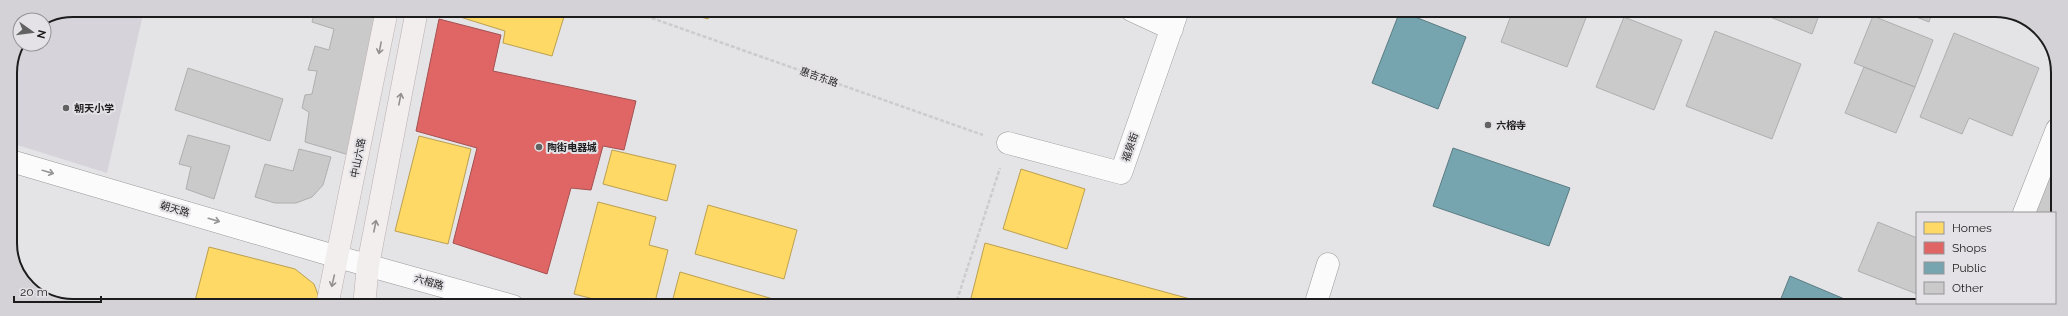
<svg xmlns="http://www.w3.org/2000/svg" width="2068" height="316" font-family="Raleway,'Noto Sans SC',sans-serif">
  <style>
    .built { fill: #d6d3da }
    .homes { fill: #ffd966; stroke: #bba050 }
    .shops { fill: #e06666; stroke: #a55050 }
    .public { fill: #76a5af; stroke: #5b7c83 }
    .building { fill: #cbcacb; stroke: #b0afaf }
    .lines { fill: none; stroke-linecap: round; stroke-linejoin: round }
    .minor-casing { stroke: #9a999b; stroke-width: 23 }
    .major-casing { stroke: #baafb0; stroke-width: 23 }
    .path { stroke: #cccccd; stroke-width: 2.5; stroke-dasharray: 4 2; stroke-linecap: butt }
    .minor { stroke: #fbfbfb; stroke-width: 22 }
    .major { stroke: #f3eeee; stroke-width: 22 }
    .oneway { stroke: #929090 }
    .oneway2 { stroke: #979797 }
    .poi-dot { fill: #626263; stroke: #e4e2e6; stroke-width: 1.5 }
    .labels { text-anchor: middle; dominant-baseline: central; stroke-width: 4; stroke-linejoin: round; paint-order: stroke }
    .street-label { font-size: 10px; fill: #1c1c1d; stroke: #e4e2e6 }
    .poi-label { font-size: 10px; font-weight: bold; fill: #1c1c1d; stroke: #e4e2e6; text-anchor: start }
    .rim { fill: none; stroke: #1c1c1d; stroke-width: 2 }
  </style>
  <rect width="100%" height="100%" fill="#e4e3e5"/>
  <path class="built" d="M73,10H144L107,173L11,143L10,73L22,44H44V22Z"/>
  <path class="homes" d="M444,10H566L552,56L503,43L505,31L444,12Z
    M675,10H711L708,19Z
    M419,136L471,149L448,244L395,231Z
    M612,150L676,165L667,201L603,184Z
    M1021,169L1085,189L1067,249L1003,229Z
    M598,202L656,217L649,245L668,250L654,306H621L574,294Z
    M708,205L797,230L784,279L695,254Z
    M985,243L1216,306H969Z
    M209,247L295,269L314,284L320,300V306H209L195,301Z
    M680,272L780,301L778,306H671Z"/>
  <path class="shops" d="M439,19L501,35L493,71L636,101L624,150L603,146L591,190L571,188L547,274L453,243L477,148L416,131Z"/>
  <path class="public" d="M1400,11L1466,37L1438,109L1372,83Z
    M1453,148L1570,188L1549,246L1433,206Z
    M1790,276L1861,306H1778Z"/>
  <path class="building" d="M315,10H382L356,157L305,142L309,112L302,108L305,95L312,94L317,71L308,70L315,46L329,50L334,29L312,22Z
    M1476,10H1489L1487,15Z
    M1513,10H1589L1567,67L1501,42Z
    M1753,10H1821L1812,34Z
    M1899,10H1933L1929,22Z
    M1873,16L1933,40L1915,87L1854,63Z
    M1624,17L1682,40L1654,110L1596,87Z
    M1715,31L1801,64L1772,139L1686,106Z
    M1954,33L2039,68L2012,136L1969,118L1962,134L1920,117Z
    M1864,67L1915,87L1896,133L1845,113Z
    M188,68L283,99L270,141L175,110Z
    M188,135L230,146L214,199L186,189L191,167L179,164Z
    M299,149L331,157L323,185L312,197L296,203H275L255,197L265,164L293,171Z
    M2057,152V251L2055,255V213H2033Z
    M1878,222L1917,238V294L1858,271Z"/>
  <g class="lines">
    <defs>
      <path id="minor" d="M1131,10L1172,29
        M1008,143L1121,173L1178,10
        M11,161L338,257L513,306
        M2024,213L2057,129
        M1315,306L1328,264
        M1988,306L1989,303"/>
      <path id="major" d="M327,306L387,10
        M364,306L368,265L417,10"/>
    </defs>
    <use href="#minor" class="minor-casing"/>
    <use href="#major" class="major-casing"/>
    <path class="path" d="M629,10L983,135
      M955,306L1000,168"/>
    <use href="#minor" class="minor"/>
    <use href="#major" class="major"/>
  </g>
  <defs><path id="oneway-shaft" d="M-6 0H5M1.5-3L5.5 0L1.5 3" fill="none" stroke-width="1.6" stroke-linecap="round" stroke-linejoin="round"/></defs>
  <g class="oneway">
    <use href="#oneway-shaft" transform="translate(380 48) rotate(101)"/>
    <use href="#oneway-shaft" transform="translate(400 99) rotate(-79)"/>
    <use href="#oneway-shaft" transform="translate(375 226) rotate(-79)"/>
    <use href="#oneway-shaft" transform="translate(333 281) rotate(103)"/>
  </g>
  <g class="oneway2">
    <use href="#oneway-shaft" transform="translate(48 172) rotate(16)"/>
    <use href="#oneway-shaft" transform="translate(214 220) rotate(16)"/>
  </g>
  <g class="poi-dot">
    <circle cx="66" cy="108" r="4"/>
    <circle cx="1488" cy="125" r="4"/>
    <circle cx="539" cy="147" r="4"/>
  </g>
  <g class="labels">
    <g class="street-label">
      <text transform="translate(819 77) rotate(19)">惠吉东路</text>
      <text transform="translate(1130 147) rotate(-71)">福泉街</text>
      <text transform="translate(358 158) rotate(-79)">中山六路</text>
      <text transform="translate(175 209) rotate(16)">朝天路</text>
      <text transform="translate(429 282) rotate(16)">六榕路</text>
    </g>
    <g class="poi-label">
      <text x="74" y="108">朝天小学</text>
      <text x="1496" y="125">六榕寺</text>
      <text x="547" y="147">陶街电器城</text>
    </g>
  </g>
  <path d="M0 0H2068V316H0ZM73 17H1995A56 56 0 0 1 2051 73V243A56 56 0 0 1 1995 299H73A56 56 0 0 1 17 243V73A56 56 0 0 1 73 17Z" fill="#d4d2d6" fill-rule="evenodd"/>
  <path class="rim" d="M73 17H1995A56 56 0 0 1 2051 73V243A56 56 0 0 1 1995 299H73A56 56 0 0 1 17 243V73A56 56 0 0 1 73 17Z"/>
  <rect x="1916" y="212" width="140" height="92" fill="#e4e2e6" stroke="#949396"/>
  <rect x="1924" y="222" width="20" height="12" fill="#ffd966" stroke="#949396"/>
  <text x="1952" y="232" font-size="12" fill="#1c1c1d">Homes</text>
  <rect x="1924" y="242" width="20" height="12" fill="#e06666" stroke="#949396"/>
  <text x="1952" y="252" font-size="12" fill="#1c1c1d">Shops</text>
  <rect x="1924" y="262" width="20" height="12" fill="#76a5af" stroke="#949396"/>
  <text x="1952" y="272" font-size="12" fill="#1c1c1d">Public</text>
  <rect x="1924" y="282" width="20" height="12" fill="#cbcacb" stroke="#949396"/>
  <text x="1952" y="292" font-size="12" fill="#1c1c1d">Other</text>
  <g transform="translate(32 32) rotate(104)"><circle r="19" fill="#e4e2e6" stroke="#949396"/>
  <path d="M0-3L7 15L0 10L-7 15Z" fill="#626263"/>
  <text y="-6" font-size="11" font-weight="bold" text-anchor="middle" fill="#1c1c1d">N</text>
  </g>
  <path d="M14 296v6h87v-6" fill="none" stroke="#1c1c1d" stroke-width="2"/>
  <text x="20" y="296" font-size="12" fill="#1c1c1d" stroke="#e4e2e6" stroke-width="3" paint-order="stroke">20 m</text>
</svg>
